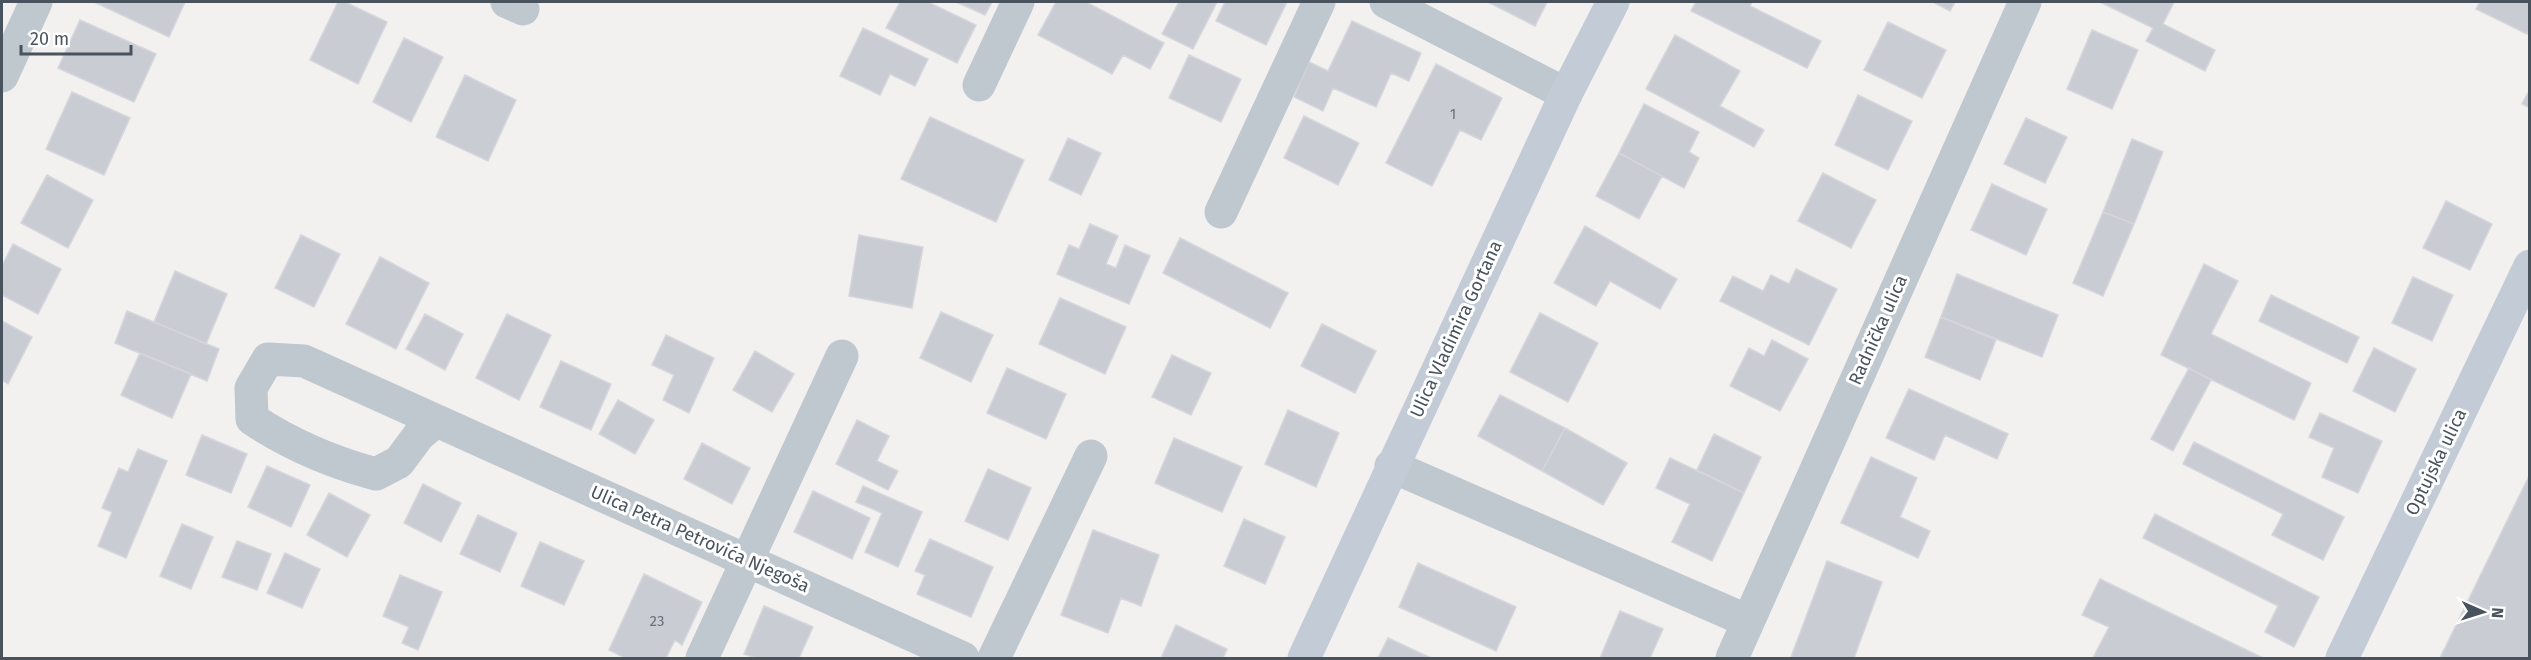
<svg xmlns="http://www.w3.org/2000/svg" width="2531" height="660" font-family="'Fira Sans',sans-serif">
  <style>
    .building { fill: #caccd3; stroke: #d5d6dc; stroke-width: 1.5 }
    .lines { fill: none; stroke-linecap: round; stroke-linejoin: round }
    .street { stroke: #bfc7cf; stroke-width: 33 }
    .secondary { stroke: #c2cbd6; stroke-width: 33 }
    .labels { text-anchor: middle; dominant-baseline: central; stroke-width: 6; stroke-linejoin: round; paint-order: stroke }
    .number-label { font-size: 15px; fill: #69717a }
    .street-label { font-size: 18px; fill: #49535d; stroke: #fff }
  </style>
  <rect width="100%" height="100%" fill="#f3f0f0"/>
  <path class="building" d="M94,2H185L169,37Z
    M338,2H345L387,22L358,84L310,60Z
    M900,2H928L976,25L957,63L886,28Z
    M956,2H992L985,15Z
    M1056,2H1086L1164,43L1150,69L1123,55L1112,74L1038,35Z
    M1179,2H1217L1193,49L1162,34Z
    M1225,2H1287L1266,45L1216,21Z
    M1488,2H1547L1535,26Z
    M1696,2H1752L1750,6L1821,41L1807,68L1691,11Z
    M1933,2H1955L1950,11Z
    M2100,2H2174L2163,24L2215,50L2205,71L2146,41L2153,28Z
    M2480,2H2530V30L2527,34L2476,9Z
    M80,20L156,54L134,102L58,68Z
    M1352,21L1421,53L1409,81L1391,73L1376,107L1333,88L1323,111L1294,97L1309,62L1328,71Z
    M1888,22L1946,50L1922,98L1864,70Z
    M863,28L928,59L915,86L890,74L880,95L840,76Z
    M2092,30L2138,50L2112,109L2067,89Z
    M1675,35L1740,71L1720,106L1764,130L1754,147L1646,89Z
    M404,38L443,57L411,122L373,102Z
    M1189,55L1241,79L1221,122L1169,98Z
    M1436,64L1502,98L1481,140L1460,130L1432,186L1386,163Z
    M465,75L516,100L488,161L436,137Z
    M2530,89V108L2522,104Z
    M72,92L130,118L104,175L46,149Z
    M1858,95L1912,121L1888,170L1835,145Z
    M1644,104L1699,132L1689,152L1699,158L1684,188L1619,153Z
    M1304,116L1359,143L1338,185L1284,158Z
    M930,117L1024,160L996,222L901,179Z
    M2026,118L2067,137L2045,183L2004,164Z
    M1068,138L1101,153L1081,195L1049,180Z
    M2132,139L2163,152L2134,224L2103,212Z
    M1619,153L1662,176L1639,219L1596,196Z
    M1823,173L1876,200L1851,248L1798,221Z
    M47,175L93,200L68,248L21,223Z
    M1992,184L2047,209L2026,255L1971,230Z
    M2446,201L2492,224L2470,270L2423,248Z
    M2103,212L2134,224L2103,296L2073,283Z
    M1090,224L1118,236L1106,264L1116,268L1125,245L1150,256L1129,304L1057,274L1069,245L1079,249Z
    M1585,226L1677,279L1660,309L1610,281L1596,306L1554,283Z
    M301,235L340,254L314,307L275,288Z
    M859,235L923,247L912,308L849,296Z
    M1180,238L1288,293L1270,328L1163,273Z
    M13,244L61,269L38,314L2,295V266Z
    M380,257L429,283L396,349L346,324Z
    M2204,264L2238,281L2211,334L2311,383L2294,420L2161,355Z
    M1796,269L1837,289L1809,345L1720,301L1733,276L1763,291L1771,275L1789,284Z
    M175,271L227,294L206,344L154,322Z
    M1957,274L2058,315L2042,357L1941,317Z
    M2413,277L2453,295L2432,341L2392,323Z
    M2271,295L2359,337L2347,363L2259,321Z
    M1060,298L1126,327L1105,374L1039,344Z
    M127,311L219,349L207,381L115,343Z
    M941,312L993,335L971,382L920,358Z
    M1540,313L1598,343L1568,402L1510,372Z
    M425,314L463,334L445,370L406,349Z
    M507,314L551,335L519,400L476,378Z
    M1941,317L1996,340L1980,380L1925,357Z
    M2,321L32,337L8,384L2,380Z
    M1322,324L1376,351L1355,393L1301,366Z
    M666,335L714,358L689,413L663,400L674,375L652,365Z
    M1772,340L1808,359L1780,411L1730,386L1749,348L1764,356Z
    M2374,348L2416,369L2395,412L2353,391Z
    M755,351L794,374L772,412L733,390Z
    M140,353L191,374L172,418L121,395Z
    M1172,355L1211,373L1191,415L1152,397Z
    M561,361L611,384L591,430L540,407Z
    M1007,368L1066,394L1046,439L987,413Z
    M2189,368L2211,380L2173,451L2151,439Z
    M1909,389L2008,434L1997,459L1945,435L1934,460L1886,438Z
    M1500,395L1565,428L1542,471L1478,436Z
    M618,400L654,420L635,454L599,434Z
    M1288,410L1339,433L1316,487L1265,464Z
    M2320,413L2382,441L2358,493L2322,477L2334,448L2309,437Z
    M857,420L889,436L877,461L898,471L888,490L836,464Z
    M1565,428L1627,463L1603,505L1542,471Z
    M1714,434L1761,457L1744,493L1697,470Z
    M202,435L247,454L231,493L186,475Z
    M1174,438L1242,467L1222,512L1155,483Z
    M2194,442L2344,517L2323,560L2272,535L2283,514L2183,464Z
    M702,443L750,468L732,504L684,479Z
    M138,449L167,461L126,558L98,546L112,512L102,508L119,468L128,472Z
    M1871,457L1917,478L1900,517L1930,531L1918,558L1841,523Z
    M1670,458L1744,493L1712,561L1672,542L1690,504L1656,488Z
    M267,466L310,485L291,527L248,507Z
    M988,469L1031,488L1008,540L965,521Z
    M2530,474V658H2440Z
    M423,484L461,503L441,542L404,523Z
    M863,486L922,512L898,567L865,552L882,513L856,502Z
    M813,491L870,518L852,559L794,532Z
    M329,493L370,515L347,557L307,535Z
    M2155,514L2319,597L2294,647L2265,632L2278,606L2143,538Z
    M478,515L517,533L500,572L460,554Z
    M1244,519L1285,537L1265,584L1224,566Z
    M182,524L213,537L191,589L160,576Z
    M1093,530L1159,555L1141,606L1121,598L1108,633L1061,615Z
    M930,539L993,567L971,617L917,594L925,575L915,571Z
    M237,541L271,554L257,590L222,577Z
    M540,542L584,561L564,605L521,586Z
    M285,553L320,569L302,608L267,593Z
    M1827,561L1882,582L1854,658H1795L1791,657Z
    M1418,563L1516,607L1496,651L1399,607Z
    M644,574L702,602L682,645L675,640L666,658H625L609,650Z
    M400,575L442,592L418,650L402,643L409,627L383,616Z
    M2100,579L2263,658H2093L2109,627L2082,615Z
    M764,606L813,627L799,658H755L744,654Z
    M1620,611L1663,629L1650,658H1600Z
    M1176,625L1227,649L1223,658H1161Z
    M1388,638L1431,658H1378Z"/>
  <g class="lines">
    <path class="street" d="M507,2L523,9
      M1386,2L1566,94
      M2,76L36,2
      M979,85L1018,2
      M1221,212L1319,2
      M436,421L419,435L399,462L376,474C331,462 291,445 252,419L251,388L268,359L304,361L963,658
      M1391,466L1748,621
      M702,658L842,356
      M994,658L1091,456
      M1732,658L2025,2"/>
    <path class="secondary" d="M1304,658L1566,94L1613,2
      M2342,658L2530,266"/>
  </g>
  <g class="labels">
    <g class="number-label">
      <text x="1453" y="114">1</text>
      <text x="657" y="621">23</text>
    </g>
    <g class="street-label">
      <text transform="translate(1456 329) rotate(-65)">Ulica Vladimira Gortana</text>
      <text transform="translate(1878 330) rotate(-66)">Radnička ulica</text>
      <text transform="translate(2436 462) rotate(-64)">Optujska ulica</text>
      <text transform="translate(700 539) rotate(24)">Ulica Petra Petrovića Njegoša</text>
    </g>
  </g>
  <rect width="2531" height="660" fill="none" stroke="#49535d" stroke-width="6"/>
  <g transform="translate(2483 612) rotate(93)" stroke="#ffffff" stroke-width="4.5" paint-order="stroke">
  <path d="M0-4.5L10 22L0 15L-10 22Z" fill="#49535d"/>
  <text y="-9" font-size="16" font-weight="bold" text-anchor="middle" fill="#49535d">N</text>
  </g>
  <path d="M21 45v9h110v-9" fill="none" stroke="#49535d" stroke-width="3"/>
  <text x="30" y="45" font-size="18" fill="#49535d" stroke="#ffffff" stroke-width="4.5" paint-order="stroke">20 m</text>
</svg>
